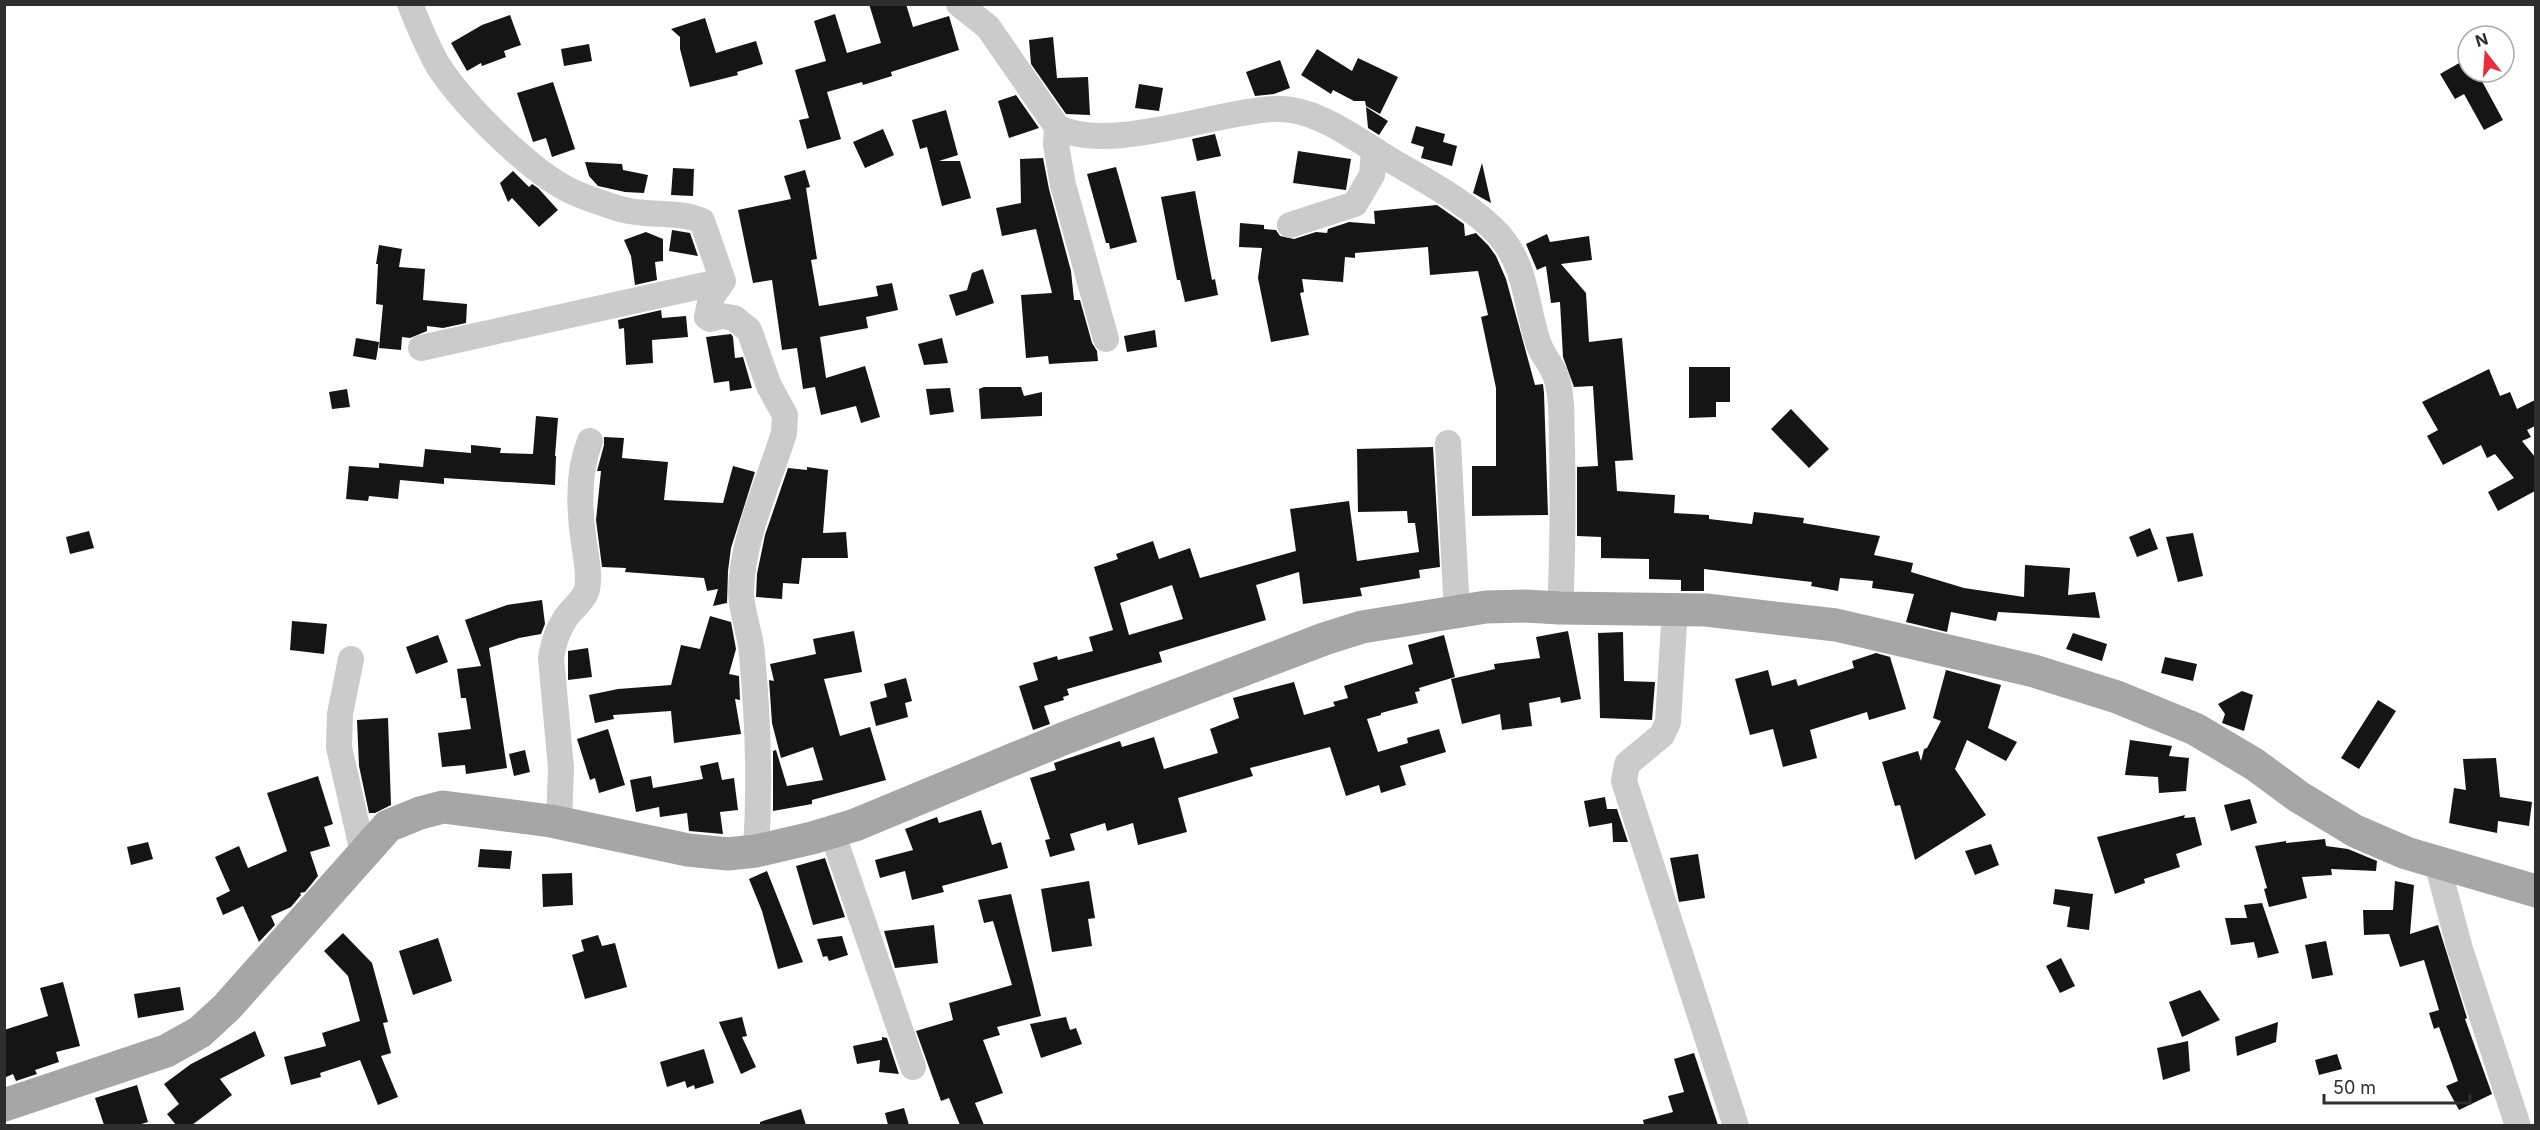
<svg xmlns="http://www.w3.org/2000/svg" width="2540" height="1130" font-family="Inter,sans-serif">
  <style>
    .building { fill: #151515; fill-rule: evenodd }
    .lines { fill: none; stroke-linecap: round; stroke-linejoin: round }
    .minor { stroke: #cbcbcb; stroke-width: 26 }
    .major { stroke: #a6a6a6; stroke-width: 33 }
  </style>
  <rect width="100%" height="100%" fill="#fff"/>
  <path class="building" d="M869,4H906L913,27L949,16L959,50L891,72L892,76L863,85L862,82L827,92L841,139L807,149L799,120L809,118L795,70L826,61L814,21L835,14L847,53L881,43Z
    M510,15L521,45L504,51L506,57L482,66L481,63L467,71L451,43L482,25Z
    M705,18L716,53L756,41L763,64L737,72L738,75L690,87L680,49V37L671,29Z
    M1053,37L1057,78L1088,77L1090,115L1066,114L1031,64L1029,40Z
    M589,44L592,61L564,66L561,49Z
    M1317,49L1352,71L1358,58L1398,77L1380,114L1366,106L1365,101H1354L1333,90L1331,94L1301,75Z
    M2468,58V72H2477L2503,120L2484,130L2464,94L2455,99L2440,74Z
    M1280,60L1290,88L1274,94L1255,96L1246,72Z
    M553,82L575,149L552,157L546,138L533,142L517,93Z
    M1139,84L1163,88L1159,111L1135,108Z
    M1016,95L1039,128L1009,138L998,101Z
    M1366,107L1388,121L1379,135L1368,128Z
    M946,110L958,155L939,161H960L971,198L942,206L927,147L920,149L912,120Z
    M1416,126L1445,134L1443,142L1457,146L1452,166L1421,158L1424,147L1411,143Z
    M883,129L894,155L865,168L853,142Z
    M1215,134L1221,156L1197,161L1192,139Z
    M1298,151L1351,159L1346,190L1293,183Z
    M1043,158L1049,189L1071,271L1074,300H1080L1092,343L1097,351L1098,361L1049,364L1048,356L1026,358L1021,295L1052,293L1036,229L1002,236L996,208L1021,203L1020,159Z
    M585,162L622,164L623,170L648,175L644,193L625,192L598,186L589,176Z
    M1482,163L1491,203L1473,193Z
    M1116,167L1137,242L1110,249L1109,243H1106L1087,174Z
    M673,168L694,169L693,196L671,195Z
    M805,170L810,187L806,188L817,259L811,260L819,306L878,296L876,286L892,283L898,310L866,317L868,328L820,337L826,378L865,366L880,417L861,423L856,406L821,415L815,387L803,389L797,348L782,350L772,280L753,283L738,210L791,199L784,176Z
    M513,171L529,187L532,184L538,188L558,210L539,227L512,198L508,202L500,183Z
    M1195,191L1212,280L1215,279L1218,295L1185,302L1180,280H1177L1161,197Z
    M1437,205L1464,224L1465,236L1476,233L1488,245L1496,256L1506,279L1535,385L1543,384L1544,393L1548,515L1472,516V466H1496V388L1481,317L1488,315L1478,271L1430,275L1428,247L1355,253V258L1345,257L1343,282L1302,279L1304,292L1300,293L1309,335L1271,342L1258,278L1262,248L1239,247L1240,223L1264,225V229L1276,230L1280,236L1294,239L1316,232L1327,233L1328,229L1349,222L1375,224L1374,211Z
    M672,230L690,233L698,256L669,251Z
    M646,232L663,239V261L655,262L657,280L635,285L631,256L624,240Z
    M1547,234L1550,242L1589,236L1592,260L1561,264L1586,293L1589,342L1622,338L1633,460L1615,461L1617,491L1675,495L1674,513L1709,515V519L1752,524L1754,512L1804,518L1803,523L1880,536L1874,555L1913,563L1911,572L1964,588L2024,597L2025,565L2070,568L2068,595L2095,592L2100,618L1998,612L1996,621L1951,612L1947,632L1906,622L1914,594L1872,588L1873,581L1840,578L1838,591L1811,586L1812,582L1704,569V591H1681V580L1649,579V559L1601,558V537L1577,536V467L1598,466L1593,386L1574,387L1563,357L1560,302L1551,303L1546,266L1537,270L1526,244Z
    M379,245L402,249L399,267L425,269L423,300L467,304L466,323L443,328L427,326V331L410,338L402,337L401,350L379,348L383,305L376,304L378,264H376Z
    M983,269L994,303L956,316L949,295L967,290L972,273Z
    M661,310L662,318L686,316L688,337L652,340L653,363L626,365L624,328L619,329L618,320Z
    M1155,330L1157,347L1127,352L1124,336Z
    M731,334L733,337L735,358L743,357L752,388L730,391L729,381L714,383L706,337Z
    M356,338L379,342L376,360L353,356Z
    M942,338L948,363L924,365L918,344Z
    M1689,367H1730V402H1716V417L1689,418Z
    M2489,369L2500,396L2510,392L2517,409L2535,400V426L2527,430L2531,437L2522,441L2535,457V491L2498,511L2488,492L2514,478L2495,454L2487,458L2481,445L2443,465L2427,436L2438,430L2422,402Z
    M984,387H1021L1024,396L1042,392V416L981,419L979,389Z
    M950,388L954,412L930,415L926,389Z
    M347,389L350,407L332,409L329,392Z
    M1791,409L1829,449L1809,468L1771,429Z
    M536,416L558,418L555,456H556L555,485L444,478V484L400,480L398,499L369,496L368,501L346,499L349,466L379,468V463L423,467L425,449L471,453V445L501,448L500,453L533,454Z
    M604,437L624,438L622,458L668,462L664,500L723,503L733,466L755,472L731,548L728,571L727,603L713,606L718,589L707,591L704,578L625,572L626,568L602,567L596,520L601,471H597L604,445Z
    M1433,447L1440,567L1419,570L1420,578L1360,588L1362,596L1303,604L1299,572L1256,585L1266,620L1159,652L1162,662L1067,689L1069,695L1063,697L1064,700L1044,706L1050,724L1033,730L1019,686L1038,680L1033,663L1057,656L1058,660L1093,651L1089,637L1113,630L1094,567L1118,559L1116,554L1153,541L1159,559L1190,548L1200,578L1296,551L1290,509L1349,501L1357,561L1419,552L1415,523H1408L1407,511L1358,512L1357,449ZM1172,585L1183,619L1129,635L1120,603Z
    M807,467L828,470L823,533L846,532L848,558H802L799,584L783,583L782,599L756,597L757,574L765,535L788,468L807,470Z
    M2150,528L2158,549L2137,557L2129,537Z
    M89,531L94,548L70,554L66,537Z
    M2193,533L2203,576L2178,582L2166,537Z
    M542,600L545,624L541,634L519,638L489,648L507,768L466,774L465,765L442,767L438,733L471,729L466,698H461L457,669L481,666L465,620L507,605Z
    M710,616L731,622L736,649L729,674L739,676L740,700L735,699L741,734L674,743L671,711L613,715L614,719L595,723L589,695L618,689L671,685L681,645L700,649Z
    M292,621L327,624L324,654L290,650Z
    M854,631L862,672L824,679L840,736L870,727L886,780L812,800V804L773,811V751L776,750L787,786L823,780L813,747L781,758L772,723L769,680L774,681L770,664L816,654L813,639Z
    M1568,631L1581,699L1561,703L1560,697L1529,703L1532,726L1502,730L1500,714L1462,724L1451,679L1495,669L1494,664L1540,658L1536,637Z
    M1623,632L1624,681L1655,682L1652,720L1600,718L1598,633Z
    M2073,633L2107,644L2102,661L2066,649Z
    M438,635L448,662L416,674L406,647Z
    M1444,635L1455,677L1419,688L1420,691L1415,692L1418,703L1381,713V715L1367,719L1378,752L1408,743L1407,738L1439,729L1446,752L1400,766L1406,785L1381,793L1379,785L1346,796L1330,747L1250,768L1253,776L1178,798L1187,832L1138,845L1133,823L1107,831L1105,823L1070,834L1075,850L1050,857L1045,840L1050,839L1030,778L1056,770L1054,763L1120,741L1122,747L1154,737L1164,769L1218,753L1210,729L1239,718L1233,698L1294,682L1304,715L1335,706L1333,702L1348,698L1344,686L1413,664L1408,645Z
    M588,648L592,677L568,680V651Z
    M1876,653L1890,657L1906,709L1869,720L1867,712L1810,730L1817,758L1783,767L1773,729L1750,735L1735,679L1768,670L1772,686L1796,679L1798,686L1854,668L1852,661Z
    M2165,657L2197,664L2193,681L2161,673Z
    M1946,670L2001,685L1988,728L2017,742L2006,761L1967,740L1955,769L1986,815L1915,860L1900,805L1895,806L1882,762L1918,751L1921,761L1924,749L1927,748L1941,721L1933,718Z
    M906,678L912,701L905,703L908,717L876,726L870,702L887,697L884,684Z
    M2242,691L2253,695L2244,731L2222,723L2225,714L2218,704Z
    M2378,700L2396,711L2359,769L2341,758Z
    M388,718L391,805L375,813H369L359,766L357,720Z
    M608,729L625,785L599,793L595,778L590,780L577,739Z
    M2130,740L2172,746L2169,756L2189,758L2186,791L2159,793L2158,777L2125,775Z
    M525,750L530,772L514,776L509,754Z
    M2496,758L2500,797L2532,802L2529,826L2498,821L2497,833L2449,823L2454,788L2466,790L2463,759Z
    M718,762L722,780L734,778L738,810L720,812L723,834L689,831L687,813L660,817L659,807L636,812L630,780L651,776L653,788L703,779L700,766Z
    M318,776L333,824L324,827L330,846L310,852L318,876L305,892L300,893L301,895L291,907L271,916L275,925L259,942L243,906L223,915L216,898L230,891L215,857L239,846L248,868L287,851L267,793Z
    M1605,797L1607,809H1617L1628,842H1613L1612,823L1589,827L1584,801Z
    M2250,799L2257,823L2231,831L2224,805Z
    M981,810L992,845L1001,842L1008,868L942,886L944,892L912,900L905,871L880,878L875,860L913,850L905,829L937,817L939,823Z
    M2185,815L2184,818L2195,817L2202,845L2176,854L2180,867L2144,879L2145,883L2115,894L2097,837Z
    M2325,839L2326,846L2348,849L2377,861L2376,871L2331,869L2332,875L2302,877L2307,898L2269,907L2264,889L2267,888L2255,846L2286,841V843Z
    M148,842L153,859L131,865L127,847Z
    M1991,844L1999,865L1975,875L1965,851Z
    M480,849L512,851L510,869L478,867Z
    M1698,854L1705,898L1679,902L1670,858Z
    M825,858L845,917L813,925L796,866Z
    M767,871L803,962L778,969L762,911L749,879Z
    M572,873L573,905L543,907L542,874Z
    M1089,881L1095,918L1088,919L1092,946L1052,952L1041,889Z
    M2395,881L2414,885L2410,934L2438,925L2467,1018L2465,1019L2492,1094L2459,1110L2446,1086L2458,1081L2439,1027L2434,1029L2429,1013L2439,1010L2424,960L2400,967L2389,934L2364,935L2363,910H2393Z
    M2055,889L2093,894L2089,930L2067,927L2070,907L2053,904Z
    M1011,894L1041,1016L997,1027L1000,1035L983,1040L1003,1093L975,1103L984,1125H960L949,1098L941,1101L916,1031L953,1020L949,1003L1012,985L993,921L984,923L978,900Z
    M2262,903L2279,953L2258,958L2254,942L2231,945L2225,918H2247L2244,905Z
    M934,925L938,963L895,968L884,931Z
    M343,933L372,963L388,1022L383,1023L391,1053L381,1056L398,1097L378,1105L360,1060L320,1073L321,1077L291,1085L284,1057L326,1046L322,1033L360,1021L348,976L324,951Z
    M598,935L602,946L615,943L627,987L585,999L572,955L584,951L581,940Z
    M842,936L848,955L829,961L827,956L823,957L817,939Z
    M438,938L452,981L413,995L399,951Z
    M2326,941L2333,975L2312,979L2305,945Z
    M2061,958L2075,986L2060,993L2046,966Z
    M63,982L80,1046L56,1052L59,1062L35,1070L37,1074L16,1081L13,1074L4,1078V1030L48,1016L40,988Z
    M180,987L184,1010L138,1018L134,994Z
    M2200,990L2220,1020L2182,1037L2169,1002Z
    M742,1017L747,1036L742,1037L756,1067L741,1074L719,1022Z
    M1066,1017L1070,1030L1076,1028L1082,1044L1041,1058L1030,1024Z
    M2278,1022L2276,1042L2237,1056L2235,1037Z
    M255,1031L265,1056L220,1079L232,1095L192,1125H176L167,1114L179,1104L164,1084L191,1064Z
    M882,1037L887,1038L899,1074L879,1072L880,1060L857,1064L853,1046L882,1040Z
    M2188,1041L2190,1071L2163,1080L2157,1048Z
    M704,1049L714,1083L695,1089L694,1085L687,1088L685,1081L667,1087L660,1062Z
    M1694,1053L1718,1125H1644L1643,1120L1673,1112L1668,1096L1684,1092L1674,1059Z
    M2337,1054L2342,1069L2319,1075L2315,1060Z
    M137,1085L148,1122L138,1125H104L95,1098Z
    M904,1108L909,1125H888L885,1113Z
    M801,1109L806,1125H760V1122Z"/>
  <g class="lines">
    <path class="minor" d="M410,4C419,26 427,47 439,67C464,105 531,173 573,192C588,199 605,204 620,209C647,217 677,210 702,221L723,281L711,298L707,317L710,319L722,316L734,318L749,330L769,386L785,415L784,433C768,484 742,538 741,592C741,612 751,634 752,655C758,718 760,788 756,851
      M959,4L988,27L1057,127C1108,154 1215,112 1272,109C1313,106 1353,137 1387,158C1422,179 1472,205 1499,235C1528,268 1525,306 1539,345C1543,356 1552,365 1556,377C1563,397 1561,424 1562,445C1563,499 1563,553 1560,608
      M1057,127L1056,145L1063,185L1106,339
      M1290,225L1355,204L1372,175L1374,150
      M421,348L723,281
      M1448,443L1457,612
      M1675,608L1668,722L1662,735L1627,764L1624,781L1736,1126
      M351,659L340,714L339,747L363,853
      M559,823L561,768L551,658C553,645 557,631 565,619C571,609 584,601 587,589C590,574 586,558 584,543C579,510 577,473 590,441
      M832,832L913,1067
      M2437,863L2460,949L2518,1126"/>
    <path class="major" d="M4,1105L166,1051L200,1032L227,1007L388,826L420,813L443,807L551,821L688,850L728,854L756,851L812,838L855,825L1065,738L1324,639L1362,627L1486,607L1524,606L1560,608L1706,610L1836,625L2034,671L2117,697L2195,729L2254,764L2299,797L2355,831L2406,853L2536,891"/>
  </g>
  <rect width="2540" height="1130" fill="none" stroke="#2e2e2e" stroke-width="12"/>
  <g transform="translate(2486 54) rotate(343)"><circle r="28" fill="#ffffff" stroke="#ababab" stroke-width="1.5"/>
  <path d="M0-4.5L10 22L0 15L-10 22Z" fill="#e72e3f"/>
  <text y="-9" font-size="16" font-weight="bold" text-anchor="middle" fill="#2e2e2e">N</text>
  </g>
  <path d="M2324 1094v9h146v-9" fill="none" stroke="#2e2e2e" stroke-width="3"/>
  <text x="2333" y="1094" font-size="18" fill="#2e2e2e" stroke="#ffffff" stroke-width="4.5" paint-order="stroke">50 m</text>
</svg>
